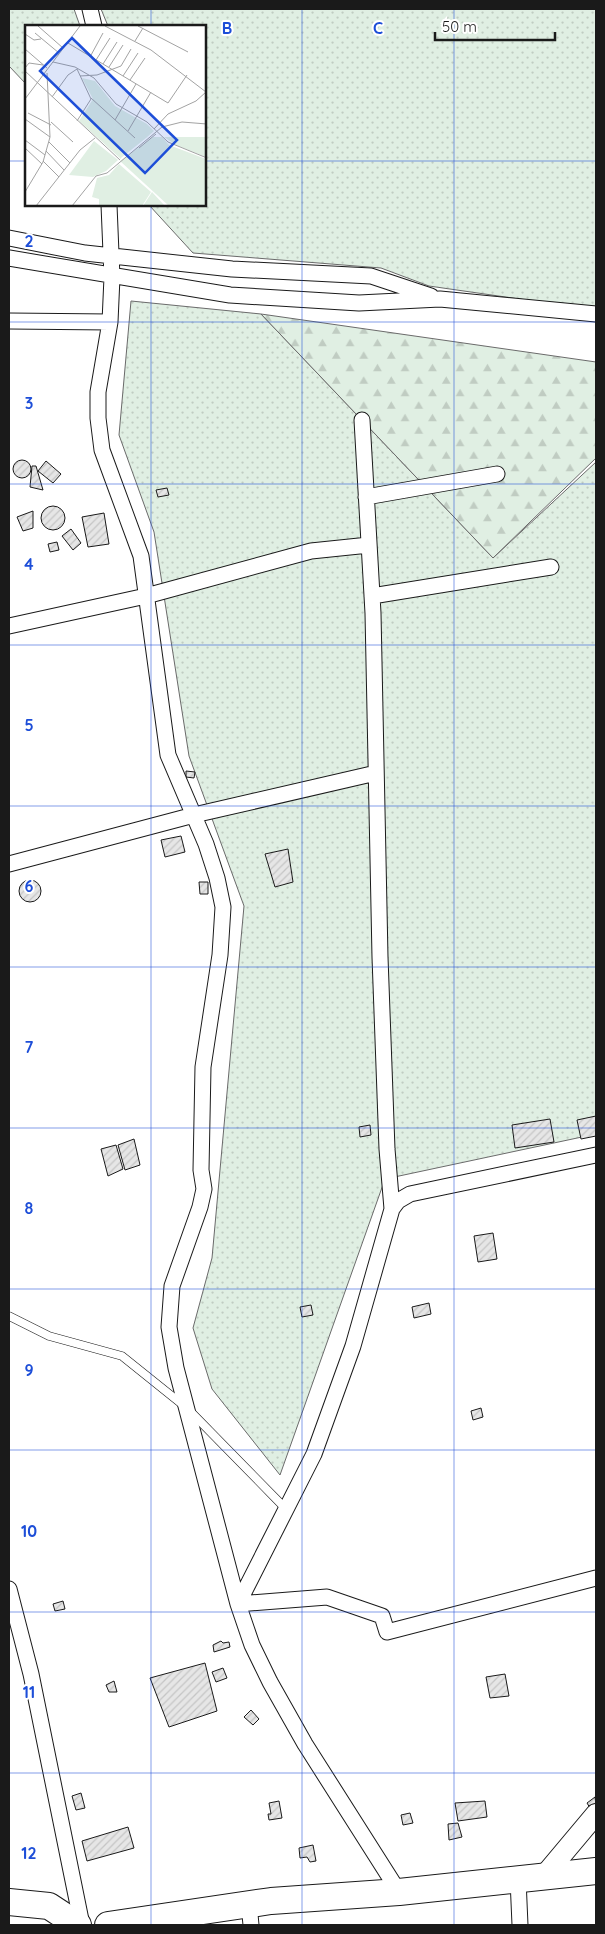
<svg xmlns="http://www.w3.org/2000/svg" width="605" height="1934" font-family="Quicksand,sans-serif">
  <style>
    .grass { fill: url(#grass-dots); stroke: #6a6a6a }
    .forest { fill: url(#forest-firs); stroke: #6a6a6a }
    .building { fill: url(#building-hatch); stroke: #1a1a1a }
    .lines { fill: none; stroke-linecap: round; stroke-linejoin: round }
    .lane-casing { stroke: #1a1a1a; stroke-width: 9 }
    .street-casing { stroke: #1a1a1a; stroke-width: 17 }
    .secondary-casing { stroke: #1a1a1a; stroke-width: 22 }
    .highway-casing { stroke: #1a1a1a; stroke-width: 28 }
    .lane { stroke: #fff; stroke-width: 8 }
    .street { stroke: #fff; stroke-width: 15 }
    .secondary { stroke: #fff; stroke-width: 20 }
    .highway { stroke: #fff; stroke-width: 26 }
    .grid { fill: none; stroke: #1d4ed8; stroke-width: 1; stroke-opacity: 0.55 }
    .inset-road { fill: none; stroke: #a3a3a3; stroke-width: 1 }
    .view { fill: #1d4ed8; fill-opacity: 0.15; stroke: #1d4ed8; stroke-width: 2.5 }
    .inset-edge { fill: none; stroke: #1a1a1a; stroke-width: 2.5 }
    .grid-label { font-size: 16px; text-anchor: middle; font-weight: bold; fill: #1d4ed8; stroke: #fff; stroke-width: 4; stroke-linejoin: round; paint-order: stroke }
  </style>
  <defs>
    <pattern id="grass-dots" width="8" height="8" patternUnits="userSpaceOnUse" patternTransform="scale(1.25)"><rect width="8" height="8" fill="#e0efe3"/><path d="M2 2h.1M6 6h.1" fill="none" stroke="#c0ccc2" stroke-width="1.8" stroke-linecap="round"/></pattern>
    <pattern id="forest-firs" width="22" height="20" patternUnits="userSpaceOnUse" patternTransform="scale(1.25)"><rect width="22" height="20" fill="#e0efe3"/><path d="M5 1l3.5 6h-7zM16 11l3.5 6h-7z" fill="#c0ccc2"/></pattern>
    <pattern id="building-hatch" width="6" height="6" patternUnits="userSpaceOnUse" patternTransform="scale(1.25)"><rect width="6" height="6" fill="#e6e6e6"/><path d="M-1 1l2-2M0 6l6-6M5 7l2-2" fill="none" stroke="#c5c5c5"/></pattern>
  </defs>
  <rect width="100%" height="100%" fill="#fff"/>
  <path class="grass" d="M9,9H74L80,26H26V84L9,66Z
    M101,9H596V310L429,286L381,268L193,253L149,205H205V26H108Z
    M131,301L261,314L493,558L596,462V1134L385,1179L280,1475L212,1389L193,1328L212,1258L244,906L189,756L154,532L119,435Z"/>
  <path class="forest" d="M261,314L596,362V458L493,558Z"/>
  <path class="building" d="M13 469a9 9 0 1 1 18 0a9 9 0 1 1-18 0Z
    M46,461L61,474L53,483L38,471Z
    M32,466H36L43,490L30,487Z
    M167,488L169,495L158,497L156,490Z
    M41 518a12 12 0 1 1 24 0a12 12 0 1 1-24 0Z
    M33,511V528L23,531L17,517Z
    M104,513L109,544L88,547L82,517Z
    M71,529L81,543L73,550L62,536Z
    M57,542L59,550L50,552L48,544Z
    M186,771L195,772L194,778L186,777Z
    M181,836L185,852L165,857L161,840Z
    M288,849L293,882L275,887L265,854Z
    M19 891a11 11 0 1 1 22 0a11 11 0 1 1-22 0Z
    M199,882H208V894H200Z
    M596,1116V1136L581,1139L577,1120Z
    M550,1119L554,1142L515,1148L512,1125Z
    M370,1125L371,1135L360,1137L359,1127Z
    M134,1139L140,1165L125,1170L118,1145Z
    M116,1145L123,1169L108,1176L101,1149Z
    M493,1233L497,1259L478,1262L474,1236Z
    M429,1303L431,1314L414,1318L412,1307Z
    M311,1305L313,1315L302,1317L300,1307Z
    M481,1408L483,1417L473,1420L471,1411Z
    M63,1601L65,1609L55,1611L53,1604Z
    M221,1641L223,1643L229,1642L230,1647L214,1652L213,1645Z
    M205,1663L217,1711L169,1727L150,1678Z
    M223,1668L227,1678L216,1682L212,1672Z
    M505,1674L509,1696L490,1698L486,1677Z
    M114,1681L117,1692H109L106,1685Z
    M251,1710L259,1719L253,1725L244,1717Z
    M81,1793L85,1808L76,1810L72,1796Z
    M595,1797L596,1805L590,1808L587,1803Z
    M279,1801L282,1818L269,1820L268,1814H271L269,1803Z
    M485,1801L487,1817L458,1821L455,1803Z
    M410,1813L413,1823L403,1825L401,1815Z
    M458,1823L462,1837L449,1840L448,1824Z
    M128,1827L134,1848L87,1861L82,1841Z
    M313,1845L316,1861L310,1862L307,1857L300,1858L299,1848Z"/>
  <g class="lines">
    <defs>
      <path id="lane" d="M9,1316L49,1336L122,1356L188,1409L286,1509"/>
      <path id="street" d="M90,9L94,26
        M109,205L112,277L110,322L98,392V418L102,450L141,556L168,755L206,844L217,878L223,907L220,955L203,1067L201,1170L204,1189L200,1207L172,1286L169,1327L176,1368L238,1604L252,1645L270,1682L305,1744L399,1892
        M9,238L85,253L232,269L371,276L431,296
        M9,258L230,295L359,303L440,299L596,314
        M9,321L110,322
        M362,420L373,613L380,957L387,1149L392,1209
        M366,497L497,474
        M372,596L551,567
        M9,626L146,596L311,551L369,545
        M9,864L194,815L376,773
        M9,1589L31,1674L82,1925
        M238,1604L314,1454L353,1346L392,1209L398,1201L410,1194L596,1155
        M238,1604L327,1597L382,1616L387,1632L596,1578
        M518,1879L520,1925
        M249,1904L251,1925"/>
      <path id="secondary" d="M544,1876L596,1814"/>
      <path id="highway" d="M9,1902L49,1906L78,1925
        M108,1925L271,1901L399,1892L596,1871"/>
    </defs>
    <use href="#lane" class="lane-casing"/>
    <use href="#street" class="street-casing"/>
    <use href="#secondary" class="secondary-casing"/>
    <use href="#highway" class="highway-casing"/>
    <use href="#lane" class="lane"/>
    <use href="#street" class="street"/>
    <use href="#secondary" class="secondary"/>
    <use href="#highway" class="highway"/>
  </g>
  <path class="grid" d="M151,9V26M302,9V1925M454,9V1925M9,161H26M205,161H596M151,205V1925M9,322H596M9,484H596M9,645H596M9,806H596M9,967H596M9,1128H596M9,1289H596M9,1450H596M9,1612H596M9,1773H596"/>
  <g transform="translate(25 25)">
    <rect width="181" height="181" fill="#fff"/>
    <path d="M57,53L70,56L90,81L122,99L129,106L121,113H96V134L54,96L68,74ZM128,112H137L144,120L181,134V181H144L95,136ZM139,112H181V132L151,120ZM69,116L93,135L81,146L68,152L44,150ZM94,139L126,167L117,181H74V174L67,172L72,153L84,150ZM127,167L140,181H118Z" fill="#e0efe3"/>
    <path d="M96,113H121L96,133Z" fill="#e0efe3"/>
    <path class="inset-road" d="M13,1L38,23M80,1L126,25L181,67L171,76L143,89L129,104M113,1L163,27M10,8L34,28M0,9L9,15L16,14M110,16L118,3M43,18L143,78L162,50M0,24L22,43M65,32L78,8M71,35L85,13M28,37L50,42L69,53L91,79L122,97L143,117L182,133M78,39L92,17M84,42L98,20M0,43L4,38L18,40M0,46L95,135M55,51L72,50L96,41L106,24M98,51L113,28M105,55L120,33M27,72L43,50L52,44L66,74L52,96M66,73L110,113M0,74L55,1M3,88L26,100M0,94L25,112M90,95L111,59M26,97L48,117M103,106L126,67M0,115L20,130M24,117L45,138M0,123L17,139M114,123L131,109M21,126L39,145M18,136L34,152M0,167L18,137L25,112L22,48M11,181L55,125L70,113M47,181L71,151L82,148L137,102L157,97L182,99"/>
    <path class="view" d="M47,13L152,115L120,148L15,46Z"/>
    <rect width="181" height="181" class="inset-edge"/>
  </g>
  <g class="grid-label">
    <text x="227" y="34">B</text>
    <text x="378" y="34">C</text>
    <text x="29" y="247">2</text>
    <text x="29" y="409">3</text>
    <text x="29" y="570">4</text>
    <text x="29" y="731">5</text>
    <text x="29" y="892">6</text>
    <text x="29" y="1053">7</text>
    <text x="29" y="1214">8</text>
    <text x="29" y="1376">9</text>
    <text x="29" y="1537">10</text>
    <text x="29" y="1698">11</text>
    <text x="29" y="1859">12</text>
  </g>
  <rect width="605" height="1934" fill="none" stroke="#1a1a1a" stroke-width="20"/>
  <path d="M435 32v8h120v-8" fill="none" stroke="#1a1a1a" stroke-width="2.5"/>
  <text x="442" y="32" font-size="15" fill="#1a1a1a" stroke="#ffffff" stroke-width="4" paint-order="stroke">50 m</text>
</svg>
